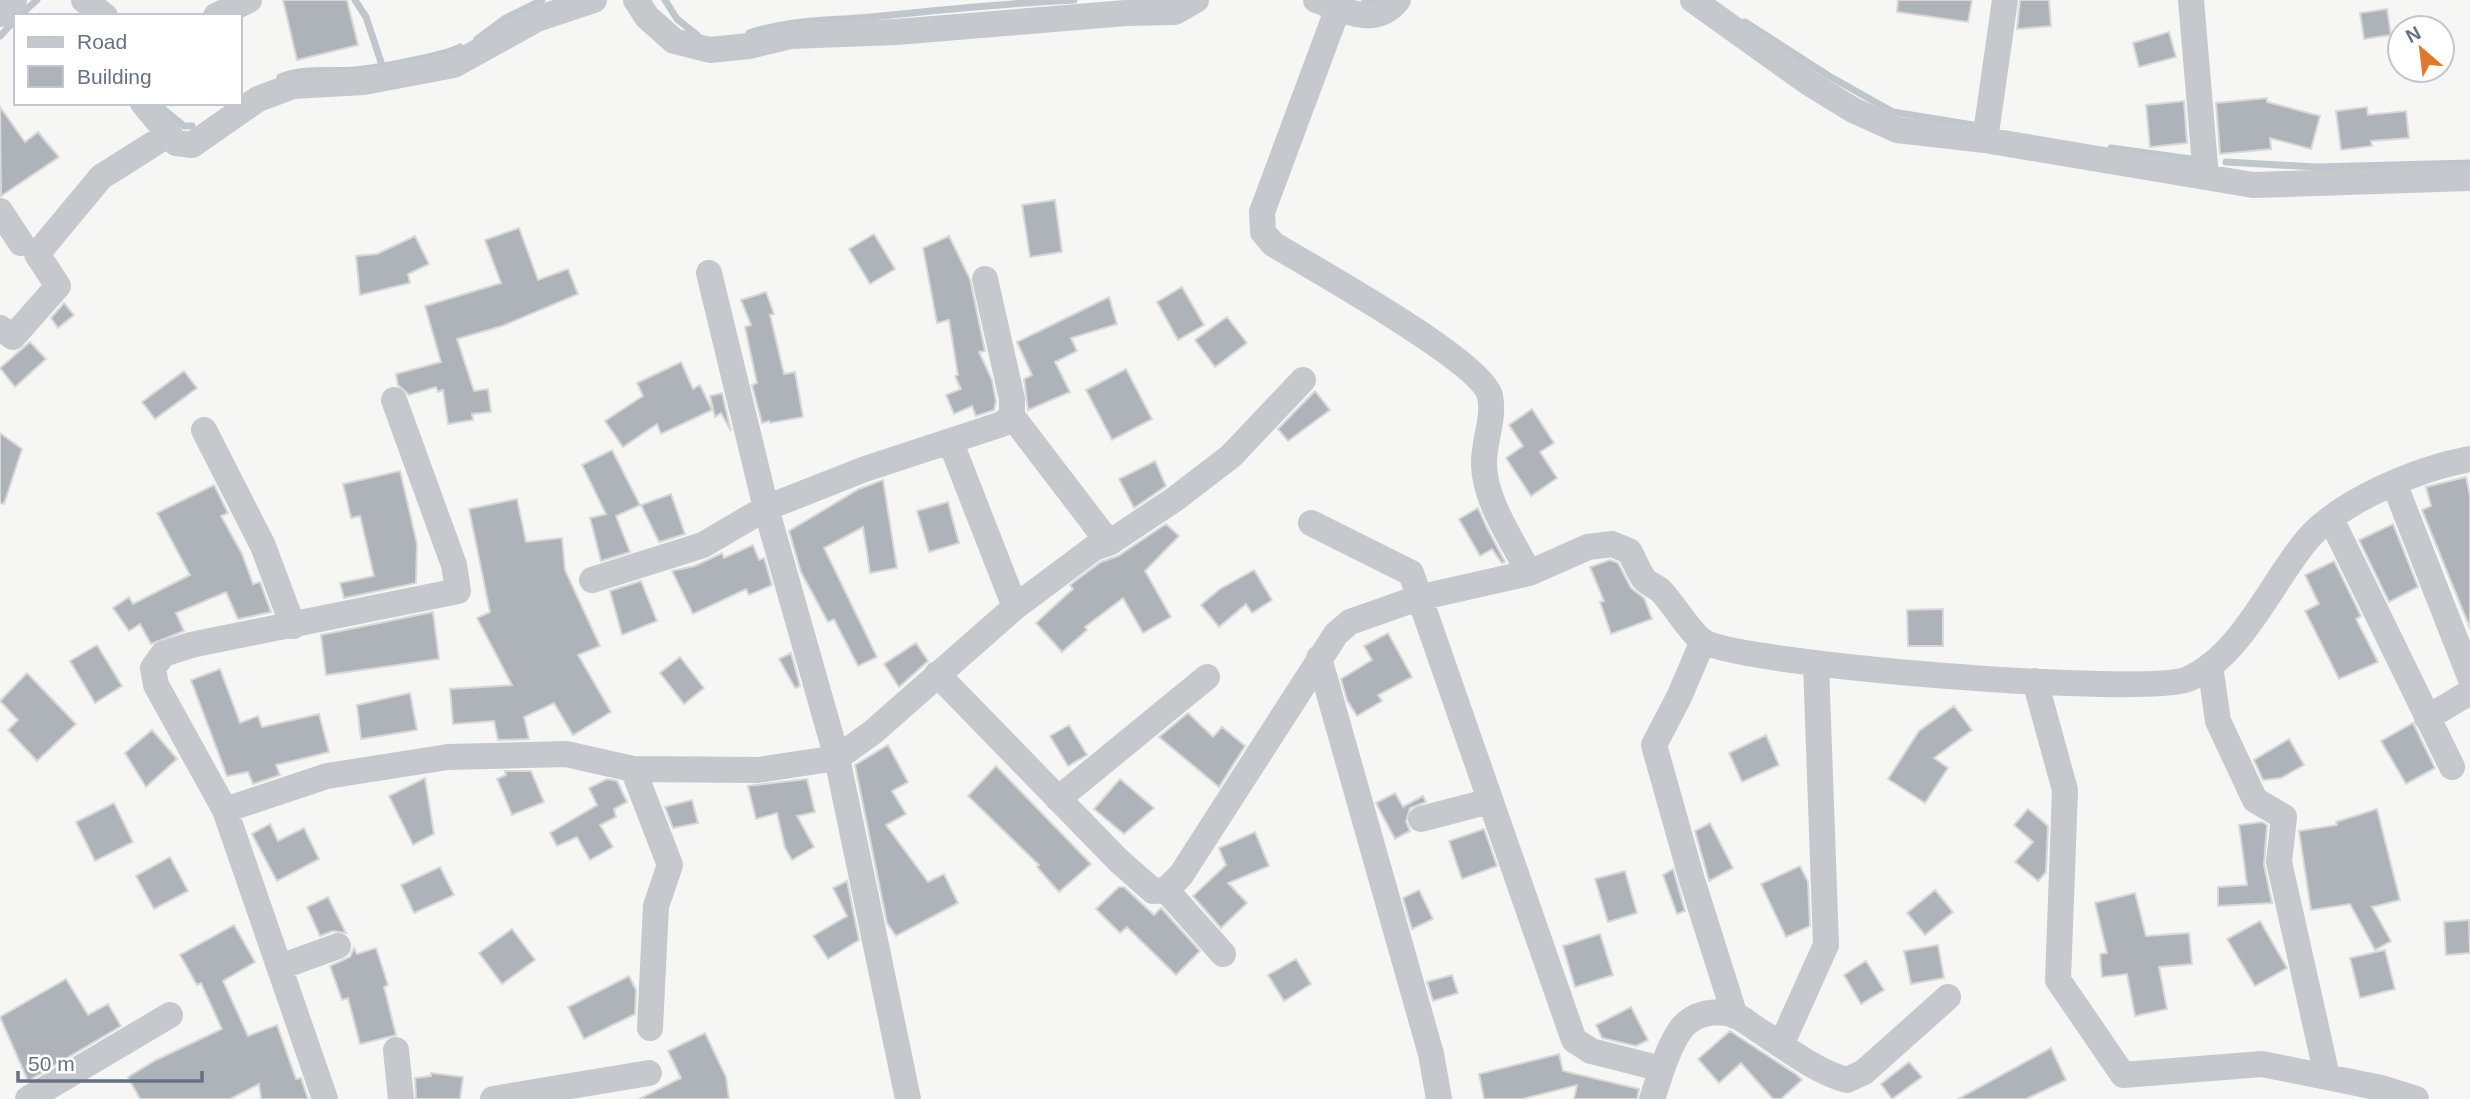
<svg xmlns="http://www.w3.org/2000/svg" width="2470" height="1099" font-family="Arial,sans-serif">
  <style>
    .lines { fill: none; stroke-linecap: round; stroke-linejoin: round }
    .stream { stroke: #bfc7cd; stroke-width: 7 }
    .building { fill: #aeb3ba; stroke: #d8d9d7; stroke-width: 2 }
    .minor { stroke: #c5c8cc; stroke-width: 26 }
  </style>
  <rect width="100%" height="100%" fill="#f6f7f4"/>
  <g class="lines">
    <path class="stream" d="M355,0L366,17L382,65
      M665,0L677,19L697,35
      M1364,3L1377,0
      M19,16L37,0
      M1745,22L1829,76L1893,112L1973,125
      M749,33C792,19 827,21 871,17C939,10 1006,3 1074,0
      M0,36L16,19
      M477,39L504,19L542,0
      M280,77C304,67 329,72 354,70C375,68 443,56 460,47
      M162,108L184,126H192
      M2111,148L2191,159
      M2226,162L2316,167L2470,163"/>
  </g>
  <path class="building" d="M283,0H347L358,45L297,60Z
    M1898,0H1972L1968,22L1897,12Z
    M2020,0H2049L2051,26L2017,29Z
    M2387,9L2391,35L2364,39L2360,13Z
    M2169,32L2176,57L2139,67L2133,43Z
    M2267,98V102L2320,116L2311,149L2270,138L2271,149L2220,154L2216,103Z
    M2184,101L2187,143L2150,147L2146,105Z
    M0,107L25,142L38,132L59,157L1,196Z
    M2367,107L2368,115L2406,111L2409,138L2371,141L2372,146L2341,150L2336,111Z
    M1055,200L1062,252L1030,257L1022,205Z
    M519,228L538,280L568,269L578,294L502,326L457,339L474,391L488,389L491,412L472,414L473,420L448,424L443,390L438,392L436,387L409,395L398,385L396,374L441,362L425,306L501,283L485,240Z
    M874,234L895,269L870,284L849,249Z
    M415,236L429,264L408,274L410,283L360,295L356,256L377,254Z
    M949,236L970,279L985,351L979,352L992,380L996,401L994,410L976,416L972,406L954,414L946,395L961,389L955,376L958,375L949,320L937,323L923,248Z
    M1182,287L1204,325L1178,340L1157,302Z
    M766,292L774,314L770,315L784,374L795,372L803,417L770,423L769,421L762,423L752,385L757,383L745,327L751,325L741,300Z
    M1109,297L1117,324L1071,338L1077,351L1055,362L1070,392L1028,410L1024,379L1032,375L1017,342Z
    M64,303L74,315L58,328L51,318Z
    M1227,317L1247,343L1215,367L1195,340Z
    M30,342L46,359L15,387L0,368Z
    M681,362L693,389L700,385L712,410L661,434L657,424L623,447L605,421L643,396L637,383Z
    M1126,369L1152,419L1112,440L1086,390Z
    M184,371L197,388L155,419L142,402Z
    M1315,391L1330,410L1288,441L1278,429Z
    M722,393L731,431L721,413L715,417L710,396Z
    M1532,409L1554,443L1540,452L1557,478L1531,496L1506,458L1523,446L1509,425Z
    M0,433L22,449L4,504L0,503Z
    M612,450L640,505L616,516L630,552L601,561L590,518L606,514L582,465Z
    M1155,461L1166,486L1134,508L1119,479Z
    M400,471L417,544L416,583L344,598L340,583L374,576L360,516L351,518L343,484Z
    M2466,477L2470,496V628L2422,510L2431,506L2426,487Z
    M883,480L897,568L870,573L863,527L824,548L877,657L858,666L834,619L828,622L801,572L789,531L859,489Z
    M214,485L228,513L221,516L242,554L253,584L260,582L271,612L238,619L226,592L176,613L184,631L151,644L140,624L129,631L113,608L129,597L133,604L190,575L157,513Z
    M671,494L685,534L659,542L641,505Z
    M517,499L526,542L562,538L565,570L600,646L578,655L611,712L573,735L554,703L524,717L529,739L498,740L494,721L453,724L450,689L512,685L477,618L490,612L469,509Z
    M948,502L959,543L929,552L917,511Z
    M1478,508L1487,528L1505,562L1502,563L1492,549L1480,556L1459,519Z
    M1166,524L1179,536L1145,571L1171,617L1143,633L1123,598L1085,627L1087,630L1062,652L1036,623L1073,589L1070,585L1101,562L1118,556Z
    M2393,524L2418,587L2389,602L2359,540Z
    M753,545L759,560L764,558L772,585L749,595L746,589L693,614L672,571L695,566L722,553L724,558Z
    M1610,560L1618,563L1631,588L1644,598L1652,619L1611,634L1600,602L1604,601L1590,567Z
    M2334,561L2361,616L2356,619L2378,662L2339,679L2305,611L2319,604L2305,575Z
    M1254,570L1272,600L1252,613L1246,604L1219,627L1201,605L1220,589Z
    M641,581L657,621L622,635L610,591Z
    M1943,609V646H1908L1907,610Z
    M433,612L439,659L326,675L321,635Z
    M1388,633L1412,677L1378,695L1382,701L1357,716L1347,700L1341,679L1372,660L1364,646Z
    M916,643L928,661L899,687L884,664Z
    M97,645L122,686L95,703L70,661Z
    M791,653L800,686L795,688L779,659Z
    M680,657L704,688L684,704L660,673Z
    M220,669L240,723L258,716L262,727L319,714L329,752L276,765L280,775L253,784L248,772L227,776L191,680Z
    M27,673L76,724L37,761L8,730L18,720L0,701Z
    M410,693L417,730L361,739L357,705Z
    M1954,706L1972,730L1934,758L1948,768L1925,803L1888,779L1919,731Z
    M1188,713L1213,737L1222,727L1245,746L1219,787L1159,737Z
    M2413,723L2435,768L2406,784L2381,741Z
    M1069,725L1087,755L1068,766L1050,736Z
    M152,730L177,759L146,787L125,753Z
    M1766,735L1779,765L1742,782L1729,753Z
    M2289,739L2304,765L2281,778L2263,780L2254,760Z
    M888,745L908,782L892,791L906,814L886,825L928,882L944,874L958,903L896,936L887,923L855,765Z
    M996,766L1091,864L1059,892L1037,867L1039,865L968,796Z
    M505,771H531L544,802L512,815L497,779L506,775Z
    M425,778L434,834L413,845L389,796Z
    M607,779L617,781L627,802L614,809L616,817L600,825L613,847L590,860L577,837L557,846L550,833L597,805L589,788Z
    M807,779L815,812L797,816L814,847L792,860L785,848L777,813L756,819L748,786Z
    M1120,779L1154,808L1124,834L1094,809Z
    M1395,793L1403,807L1423,796L1426,802L1410,808L1406,822L1410,831L1395,839L1376,803Z
    M692,800L698,823L673,828L665,807Z
    M114,803L133,842L95,861L76,822Z
    M2028,809L2048,826L2046,872L2038,881L2015,862L2033,842L2014,825Z
    M2377,809L2400,900L2372,907L2391,941L2375,950L2350,904L2311,910L2299,831L2337,825L2336,822Z
    M2262,822L2267,825L2264,865L2272,903L2218,906V887L2247,885L2239,825Z
    M1710,823L1733,868L1709,881L1695,831Z
    M270,824L278,841L304,828L319,859L277,881L252,834Z
    M1484,829L1497,866L1462,879L1449,841Z
    M1255,832L1269,866L1228,883L1247,903L1221,928L1193,896L1226,865L1219,848Z
    M170,857L188,891L154,909L136,876Z
    M1800,866L1808,882L1810,926L1786,937L1761,884Z
    M440,867L454,895L414,913L401,885Z
    M1673,869L1685,911L1677,914L1663,875Z
    M1625,871L1637,913L1608,922L1595,879Z
    M847,881L859,940L828,959L813,936L847,916L833,888Z
    M1119,887H1124L1154,915L1161,908L1200,951L1176,975L1127,927L1120,933L1096,909Z
    M1419,890L1433,919L1412,929L1403,898Z
    M1935,890L1953,912L1925,935L1907,913Z
    M2135,893L2146,936L2189,933L2192,964L2159,967L2167,1009L2135,1016L2127,974L2102,977L2100,954L2107,953L2095,903Z
    M328,897L346,933L333,931L320,936L307,907Z
    M2469,920L2470,953L2446,955L2444,922Z
    M2260,921L2287,968L2255,986L2227,939Z
    M234,925L255,962L223,981L248,1036L277,1025L296,1079L301,1078L308,1099H261L259,1084L230,1099H140L128,1077L156,1060L222,1029L201,983L197,985L180,955Z
    M512,929L535,960L502,984L479,953Z
    M1600,934L1613,975L1575,987L1563,946Z
    M1938,945L1944,978L1911,984L1904,951Z
    M354,948L357,954L376,948L388,985L384,987L396,1035L360,1044L348,998L342,1000L330,966L350,957Z
    M2385,950L2395,989L2360,998L2350,958Z
    M1296,959L1311,984L1284,1001L1268,975Z
    M1866,961L1884,990L1861,1004L1844,975Z
    M1452,975L1458,993L1433,1001L1427,982Z
    M629,976L636,990L635,1014L584,1039L568,1007Z
    M66,979L88,1015L108,1004L121,1026L28,1081L0,1017Z
    M1631,1007L1648,1040L1636,1046L1602,1038L1596,1025Z
    M1730,1031L1797,1075L1802,1080L1781,1099H1773L1741,1063L1719,1083L1698,1059Z
    M705,1033L726,1077L729,1099H639L681,1078L668,1051Z
    M2051,1048L2066,1080L2026,1099H1958Z
    M1559,1054L1563,1071L1639,1089L1637,1099H1574L1577,1085L1522,1099H1484L1479,1074Z
    M1909,1062L1922,1077L1892,1099L1881,1084Z
    M431,1073L463,1077L460,1099H416L415,1078L431,1076Z"/>
  <g class="lines">
    <path class="minor" d="M84,0L105,16
      M636,0L647,17L674,41L710,50L749,46L790,36L896,32L1126,13L1175,12L1196,0
      M1316,0C1345,10 1375,29 1398,0
      M1693,0L1809,83L1853,110L1897,130L1985,140L2253,185L2470,178
      M2191,0L2206,177
      M1338,8L1262,212L1263,232L1273,244C1311,267 1481,361 1490,396C1495,418 1483,443 1484,465C1485,502 1513,541 1529,573
      M0,14L14,0
      M216,16L249,0
      M143,103L176,143L192,145L258,99L293,86L364,82L454,65L537,19L594,0
      M1985,140L2005,0
      M0,211L21,243
      M709,273L766,508L837,758L908,1099
      M0,328L13,337L58,286L37,254L101,177L169,134
      M1012,416L1109,543
      M204,430L263,546L293,626
      M951,443L1015,607
      M2394,483L2470,677
      M2331,519L2452,767
      M1311,523L1411,573L1574,1040L1591,1051L1662,1069
      M592,580L703,545L766,508L865,469L1002,424L1012,416V399L985,279
      M1703,641L1679,697L1654,745L1692,880L1735,1016
      M1319,658L1431,1054L1439,1099
      M2210,665L2218,721L2255,800L2284,817L2279,862L2327,1076
      M937,674L1118,860L1153,891L1166,890L1181,875L1336,634L1350,622L1418,598L1529,573L1588,547L1612,544L1629,551C1634,559 1638,571 1644,579C1648,584 1656,586 1661,591C1675,606 1686,627 1701,640C1734,665 2148,697 2188,679C2241,656 2271,583 2307,540C2341,500 2420,468 2470,459
      M2035,681L2065,790L2058,980L2123,1075L2262,1064L2381,1088L2416,1099
      M2427,718L2470,692
      M633,769L670,865L656,906L650,1028
      M1058,799L1207,677
      M225,810L327,776L448,757L566,754L633,769L758,770L837,758L873,732L1015,607L1094,548L1109,543L1175,499L1231,456L1303,380
      M1421,819L1490,801
      M1166,890L1223,954
      M280,967L338,946
      M1781,1045L1826,945L1816,664
      M396,1050L401,1099
      M28,1099L170,1015
      M325,1099L225,810L156,685L153,668L163,654L191,645L458,591L454,565L394,400
      M493,1099L649,1073
      M1652,1099C1660,1076 1667,1049 1681,1029C1693,1013 1716,1009 1735,1015C1744,1019 1754,1028 1763,1033C1789,1050 1817,1072 1847,1080L1864,1072L1948,997"/>
  </g>
  <rect x="14" y="14" width="228" height="91" fill="#ffffff" stroke="#c2c6ce" stroke-width="2"/>
  <rect x="28" y="37" width="35" height="10" fill="#c5c8cc" stroke="#c2c6ce" stroke-width="2"/>
  <text x="77" y="49" font-size="21" fill="#677184">Road</text>
  <rect x="28" y="66" width="35" height="21" fill="#aeb3ba" stroke="#c2c6ce" stroke-width="2"/>
  <text x="77" y="84" font-size="21" fill="#677184">Building</text>
  <g transform="translate(2421 49) rotate(332)"><circle r="33" fill="#ffffff" stroke="#c2c6ce" stroke-width="2"/>
  <path d="M0-5L12 26L0 18L-12 26Z" fill="#de792d"/>
  <text y="-10" font-size="19" font-weight="bold" text-anchor="middle" fill="#677184">N</text>
  </g>
  <path d="M18 1071v10h184v-10" fill="none" stroke="#677184" stroke-width="3.5"/>
  <text x="28" y="1071" font-size="21" fill="#677184" stroke="#ffffff" stroke-width="5" paint-order="stroke">50 m</text>
</svg>
